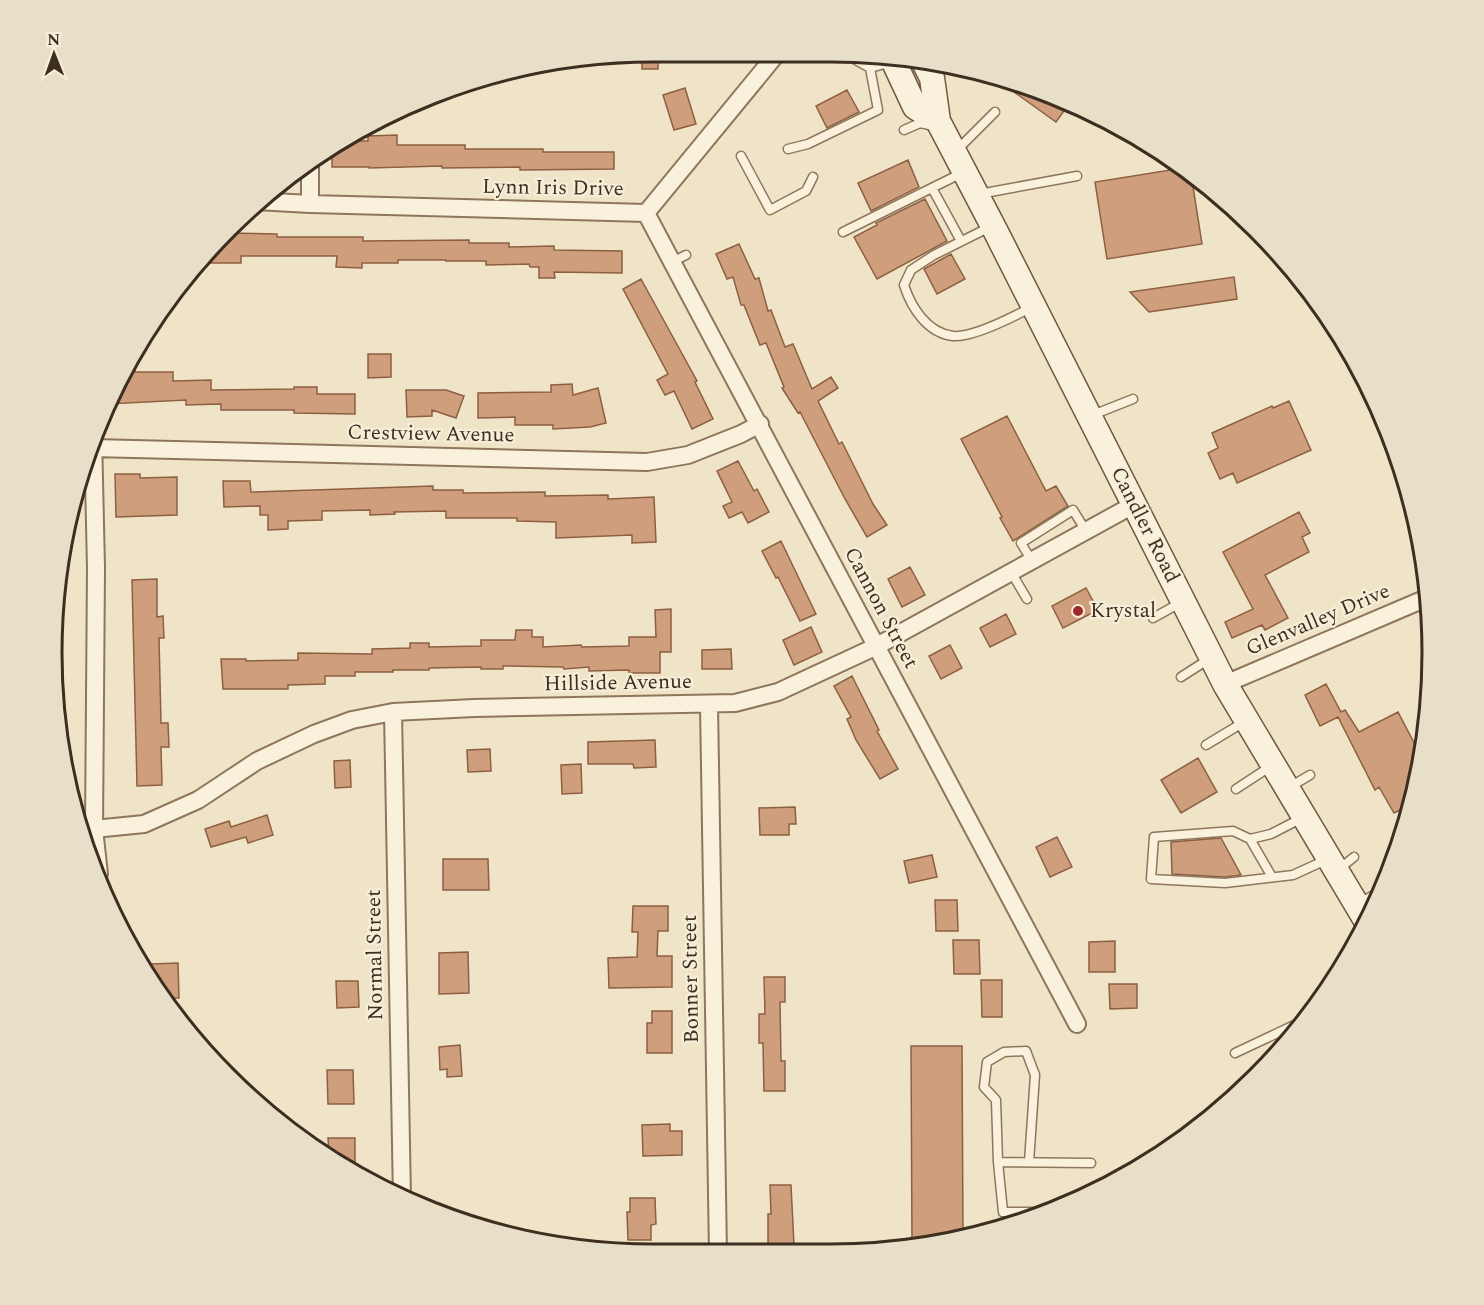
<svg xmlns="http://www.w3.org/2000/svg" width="1484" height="1305" font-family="Spectral,serif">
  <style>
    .building { fill: #cf9f7d; stroke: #8d5f41; stroke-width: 1.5 }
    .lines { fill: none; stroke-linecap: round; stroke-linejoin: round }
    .lane-casing { stroke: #8d765c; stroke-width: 11 }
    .street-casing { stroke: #8d765c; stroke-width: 20 }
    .secondary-casing { stroke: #6f573f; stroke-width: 27 }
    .lane { stroke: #faf1dc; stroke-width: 8 }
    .street { stroke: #faf1dc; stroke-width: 16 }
    .secondary { stroke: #faf1dc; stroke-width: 24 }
    .poi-dot { fill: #9e2a2b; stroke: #f7eed8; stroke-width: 2 }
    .labels { text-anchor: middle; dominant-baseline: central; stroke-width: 4.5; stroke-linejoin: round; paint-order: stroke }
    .street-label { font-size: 21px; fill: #3d2e20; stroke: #f7eed8 }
    .poi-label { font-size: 21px; fill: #3d2e20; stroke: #f7eed8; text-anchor: start }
    .rim { fill: none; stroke: #3d2e20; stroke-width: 3 }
  </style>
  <rect width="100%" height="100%" fill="#f0e4c8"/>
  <path class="building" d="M658,51V69H642V52Z
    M997,77L1061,97L1071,101L1056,122L996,79Z
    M685,88L696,124L674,130L663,95Z
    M847,90L859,112L827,128L816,106Z
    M397,135V145H465V149H543V152H614V169L520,170V167L442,168V166L369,168V167H332V149L345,141H368V136Z
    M908,160L919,187L871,211L858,183Z
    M1183,168L1191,174L1202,244L1107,259L1095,182Z
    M925,199L947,241L877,279L854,237L877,225L876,223Z
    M225,233L277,234V237H363V241L469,240V243H509V247L554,246V250L622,251V273L554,272L555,278H539V267H530L529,264L486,265V261H446V260H398V263H362V268L336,267L337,256H241V263H197Z
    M739,244L755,279L759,278L768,311L771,310L785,347L793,344L812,389L831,377L838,388L818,401L839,444L842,442L873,504L887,525L867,537L845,499L800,412L798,413L782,388L784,387L766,343L760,345L744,305H741L733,277L727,279L716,254Z
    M951,254L965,279L937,294L924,269Z
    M1234,277L1237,299L1149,312L1130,292Z
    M641,279L697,381L695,382L713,419L692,429L674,391L665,395L657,380L668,374L623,289Z
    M368,354H391V377L368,378Z
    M135,356V372H173V381L211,380V390L294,389V387H317V394H355V414L294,413V410H221V404L186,405V400L107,404Z
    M572,384L573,395L598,388L606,423L590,427L553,429V425H515V417L478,418V393L551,392V385Z
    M406,390H446L464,396L456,418L432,410V416L407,417Z
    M1289,401L1311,450L1237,483L1233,473L1220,479L1208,453L1218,448L1212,433L1272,406L1273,408Z
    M1007,416L1046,491L1056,486L1068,506L1013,541L1000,518L1002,517L961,439Z
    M738,461L754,491L757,489L769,512L748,523L742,512L729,518L723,506L732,502L717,471Z
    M115,474H140V478L177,477V515L116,517Z
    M223,481H250L251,492L433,486V490H463V493L545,492V496L608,495V499L654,497L656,542L632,543V535L556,538V522L517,521V518H446V511L394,512L395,514L370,515V510L322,511V520L288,521V529L268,530V515H260V506L224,507Z
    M1299,512L1310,533L1302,537L1309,552L1265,575L1288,618L1265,630L1262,625L1232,638L1225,622L1253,609L1223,552Z
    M781,541L816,614L800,621L778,577L776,578L762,551Z
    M910,567L925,595L902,607L888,579Z
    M157,579V617L163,616L164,638H159L161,723H168L169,747H161L162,785L137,786L132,580Z
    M1086,588L1098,610L1063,628L1052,606Z
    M671,609V652H660V673H629V670L589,671V667L564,669L563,667L503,666V669H481V667L429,668V670H393V672H355V676H325V684L288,685V689H223L221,659H246V661L298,660V653L372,654V649L410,648V643H429V647L481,646V640H515L516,630H532V637H543V647L581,645L582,647L629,646V637H656L655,610Z
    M1006,614L1016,634L990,647L980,628Z
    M811,627L822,652L794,665L783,640Z
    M950,645L962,668L941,679L929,656Z
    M731,649L732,669H702V650Z
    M852,676L879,730L877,731L898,769L880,779L856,740L847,719L851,717L834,686Z
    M1326,684L1341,712L1345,710L1359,732L1398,712L1422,758L1411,805L1394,813L1379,787L1375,790L1338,717L1320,726L1305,695Z
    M655,740L656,767L634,768L633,764H588V742Z
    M490,749L491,771L468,772L467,750Z
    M1198,758L1217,792L1181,813L1161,780Z
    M350,760L351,787L335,788L334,761Z
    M581,764L582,793L562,794L561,765Z
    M795,807L796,824H789V835H760L759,808Z
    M267,815L273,835L248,843L246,837L211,847L205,829L229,821L231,827Z
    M1057,837L1072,867L1050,877L1036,847Z
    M1221,838L1241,875L1225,877L1172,874L1171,842Z
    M932,855L937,877L909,883L904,861Z
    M443,859H488L489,890H443Z
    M935,900H957L958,931H936Z
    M633,906H668V931H658L657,956H672V987L609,988L608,958L637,957L638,932H632Z
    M953,940H979L980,974H954Z
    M1115,941V972H1089V942Z
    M468,952L469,993L439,994V953Z
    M178,963L179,998H164L151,981V964Z
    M764,977H785V1002H780L781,1061H785V1091H764L763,1043H759V1014H765Z
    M981,980H1002V1017H982Z
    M336,981H358L359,1007L337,1008Z
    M1109,984H1137V1008L1110,1009Z
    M652,1011H672V1053H647V1023H652Z
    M460,1045L462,1076L447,1077V1069L440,1070L439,1047Z
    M911,1046H962L963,1237L912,1246Z
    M327,1070H353L354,1104H328Z
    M670,1124V1131H682V1155L643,1156L642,1125Z
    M328,1138H355V1167H346L329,1156Z
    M770,1185H791L794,1245H768V1214H771Z
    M630,1198H655L656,1224L651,1225V1240H628L627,1212H630Z"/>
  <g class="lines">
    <defs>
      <path id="lane" d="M870,68L892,62
        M904,130L920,123L929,125
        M788,149L808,144L878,110L870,68L854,59
        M957,150L995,112
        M741,156L770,210L806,191L813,177
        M932,188L961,241
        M979,194L1077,176
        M990,227L934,255L911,270L904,285C911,307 927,333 953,336C973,338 1015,316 1032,307
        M843,232L964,172
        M672,262L686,255
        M1090,416L1133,399
        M1032,561L1021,543L1073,510L1086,531
        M1011,572L1027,599
        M1153,618L1180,603
        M1181,677L1209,659
        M1206,745L1244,722
        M1288,788L1310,775
        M1236,789L1271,766
        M1250,839L1271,834L1302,818
        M1339,869L1354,857
        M1272,877L1250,839L1233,831L1154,837L1151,879L1225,883L1293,875L1328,859
        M1359,903L1381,891
        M1235,1053L1305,1020
        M998,1162L996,1100L984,1087L987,1062L1004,1052L1026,1051L1035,1075L1029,1162
        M1045,1212H1003L998,1162L1091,1163"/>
      <path id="street" d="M310,164V204
        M256,201L310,204L646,213L775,56
        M646,213L1077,1024
        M93,435L96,568L94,829L99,874
        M93,448L647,462L688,455L741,434L760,424
        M1225,684L1429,597
        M709,705L718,1253
        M393,712L402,1198
        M80,829H94L144,824L198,800L257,761L314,734L352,720L393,712L474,708L735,703L778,692L875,647L1135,504"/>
      <path id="secondary" d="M893,60L915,107L938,121
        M924,62L932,78L938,121L995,230L1225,684L1367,922"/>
    </defs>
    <use href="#lane" class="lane-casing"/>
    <use href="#street" class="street-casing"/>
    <use href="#secondary" class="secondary-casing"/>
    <use href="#lane" class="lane"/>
    <use href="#street" class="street"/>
    <use href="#secondary" class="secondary"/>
  </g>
  <circle class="poi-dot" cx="1078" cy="611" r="6"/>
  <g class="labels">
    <g class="street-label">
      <text transform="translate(553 188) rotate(1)">Lynn Iris Drive</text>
      <text transform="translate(431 434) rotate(1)">Crestview Avenue</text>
      <text transform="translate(1145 525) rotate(63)">Candler Road</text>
      <text transform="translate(881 608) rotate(62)">Cannon Street</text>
      <text transform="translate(1318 620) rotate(-23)">Glenvalley Drive</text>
      <text transform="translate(618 683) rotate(-1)">Hillside Avenue</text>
      <text transform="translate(375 955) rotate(-91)">Normal Street</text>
      <text transform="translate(691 979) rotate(-91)">Bonner Street</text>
    </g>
    <g class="poi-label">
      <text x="1090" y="611">Krystal</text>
    </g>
  </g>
  <path d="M0 0H1484V1305H0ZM653 62H831A591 591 0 0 1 1422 653V653A591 591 0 0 1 831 1244H653A591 591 0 0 1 62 653V653A591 591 0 0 1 653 62Z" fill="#e8dfc9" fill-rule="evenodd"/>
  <path class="rim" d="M653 62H831A591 591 0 0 1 1422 653V653A591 591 0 0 1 831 1244H653A591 591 0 0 1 62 653V653A591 591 0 0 1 653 62Z"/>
  <g transform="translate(54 54) rotate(359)" stroke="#f7eed8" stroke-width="4.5" paint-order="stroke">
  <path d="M0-4.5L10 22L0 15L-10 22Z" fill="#3d2e20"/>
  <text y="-9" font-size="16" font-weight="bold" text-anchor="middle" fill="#3d2e20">N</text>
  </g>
</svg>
